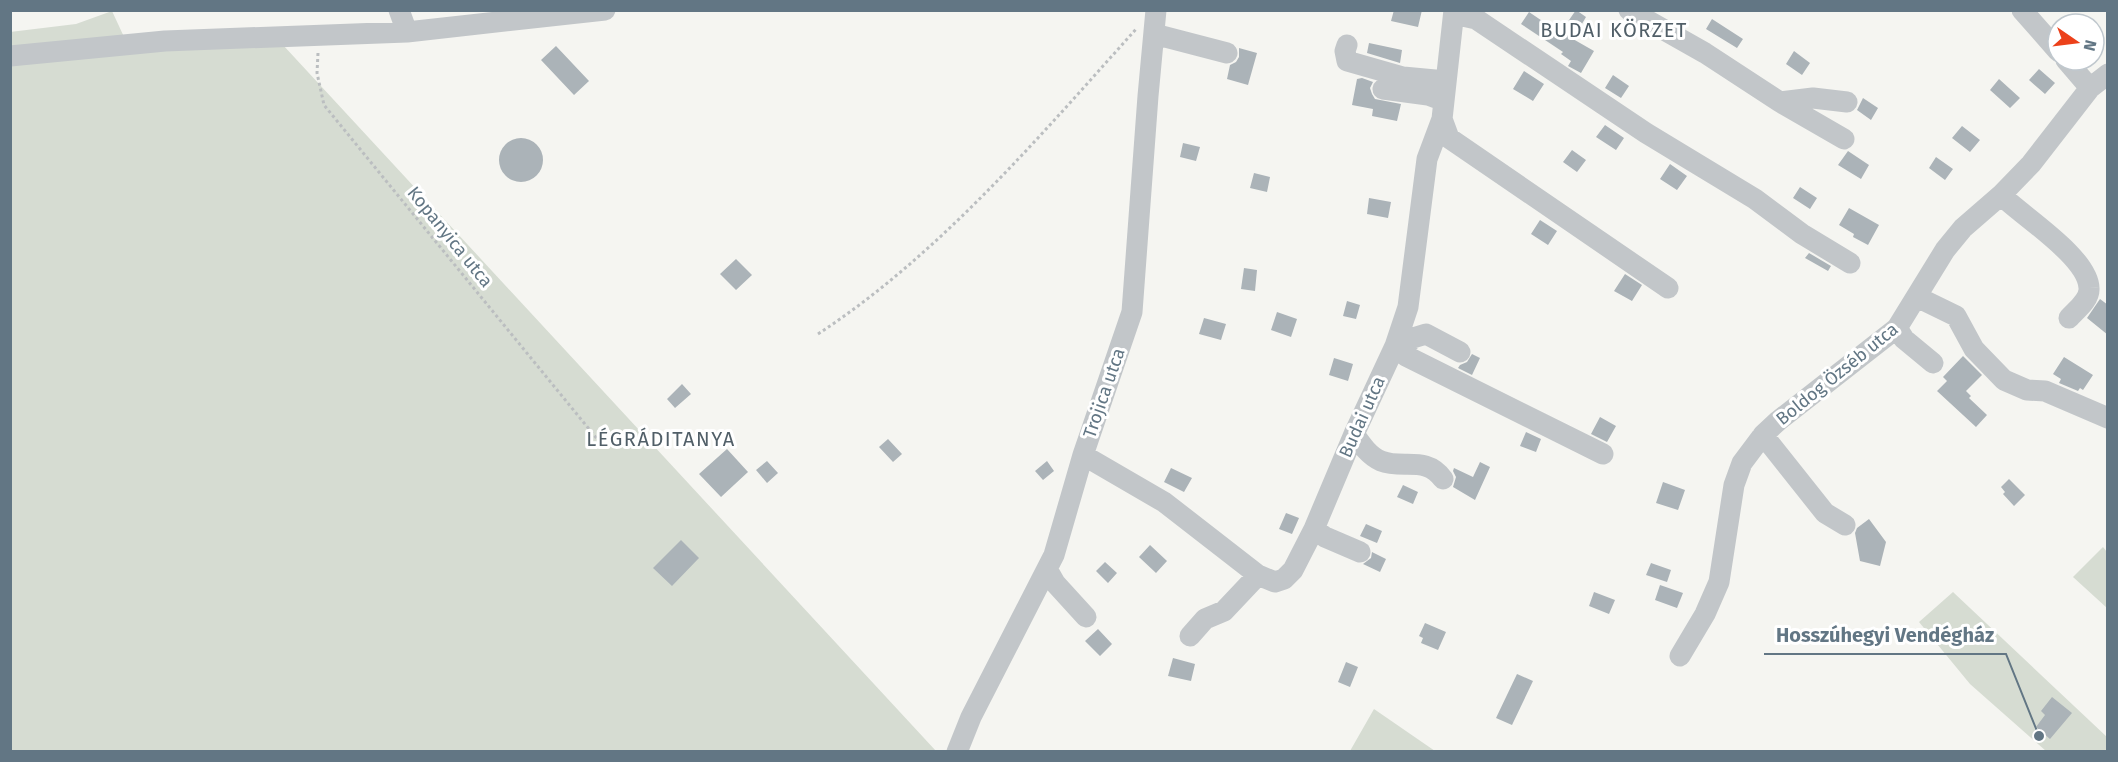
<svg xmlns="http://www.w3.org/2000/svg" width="2118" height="762" font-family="'Fira Sans',sans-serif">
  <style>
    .green { fill: #d6dcd2 }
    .building { fill: #abb3b8 }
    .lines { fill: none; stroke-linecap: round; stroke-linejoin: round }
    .path { stroke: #bbbec0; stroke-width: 3; stroke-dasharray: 3 3; stroke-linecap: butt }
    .minor { stroke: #c2c6c9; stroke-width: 21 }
    .labels { text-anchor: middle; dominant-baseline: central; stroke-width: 6; stroke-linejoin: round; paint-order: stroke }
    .street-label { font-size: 18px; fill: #627684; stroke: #fff }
    .neighbourhood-label { font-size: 20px; letter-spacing: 1.5px; fill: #515f68; stroke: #fff }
    .leader { fill: none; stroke: #627684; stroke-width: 2 }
    .callout-dot { fill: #627684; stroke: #fff; stroke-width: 2 }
    .callout-label { font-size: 20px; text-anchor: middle; font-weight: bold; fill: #627684; stroke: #fff; stroke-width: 6; stroke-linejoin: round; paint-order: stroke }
  </style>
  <rect width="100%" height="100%" fill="#f5f5f1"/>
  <path class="green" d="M112,11L131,52L283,45L936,751H11L10,32L76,24Z
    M2103,547L2107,552V608L2073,577Z
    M1953,592L2107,737V748L2105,751H2046L1970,684L1919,622Z
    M1374,709L1435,751H1350Z"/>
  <path class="building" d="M1394,10H1422L1418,27L1391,21Z
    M1576,10L1586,17L1573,39L1594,51L1581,73L1568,66L1571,61L1561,54L1563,52L1521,24L1529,12L1560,33Z
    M1712,19L1743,39L1737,48L1706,29Z
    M1369,43L1402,50L1400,63L1367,53Z
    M556,46L589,81L574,95L541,60Z
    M1239,48L1257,53L1248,85L1227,79L1230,65L1236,62L1239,57Z
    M1794,51L1810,63L1802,75L1786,64Z
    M2039,69L2055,83L2045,94L2029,80Z
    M1524,71L1544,84L1533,101L1513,89Z
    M1613,75L1629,86L1621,98L1605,88Z
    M1362,78L1373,82L1370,88L1372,94L1375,99V102V99L1401,104L1397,121L1372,116L1373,109L1352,105L1357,79Z
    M1999,79L2020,98L2010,108L1990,90Z
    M1863,98L1878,108L1871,120L1857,110Z
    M1605,125L1624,138L1616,150L1596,137Z
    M1962,126L1980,140L1970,152L1952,138Z
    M499 160a22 22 0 1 1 44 0a22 22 0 1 1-44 0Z
    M1183,143L1200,147L1196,161L1180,157Z
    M1572,150L1586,160L1577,172L1563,162Z
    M1848,151L1869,165L1861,179L1838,165Z
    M1936,157L1953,169L1945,180L1929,168Z
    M1670,164L1687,176L1677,190L1660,179Z
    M1254,173L1270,177L1267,192L1250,188Z
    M1800,187L1817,198L1810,209L1793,198Z
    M1369,198L1391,202L1388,218L1367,214Z
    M1849,208L1879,225L1868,245L1853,237L1854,234L1839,225Z
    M1540,220L1557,231L1548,245L1531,234Z
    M1809,253L1831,266L1828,271L1805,258Z
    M736,259L752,275L736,290L720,274Z
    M1244,268L1257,270L1255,291L1241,289Z
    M1625,274L1642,285L1632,301L1614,291Z
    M2100,299L2108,305V335L2087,318Z
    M1347,301L1360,305L1356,319L1343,316Z
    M1277,312L1297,319L1291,337L1271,330Z
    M1204,318L1226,324L1221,340L1199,334Z
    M1472,354L1480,358L1472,375L1458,368L1460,365L1467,362Z
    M1963,356L1982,375L1966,391L1971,396L1969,398L1987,415L1976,427L1937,391L1947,381L1943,377Z
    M2064,357L2093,375L2083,390L2080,388L2078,391L2059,383L2061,379L2053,374Z
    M1334,358L1353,364L1348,381L1329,375Z
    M682,384L691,394L675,408L667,399Z
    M1600,417L1616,426L1607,442L1591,434Z
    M1526,432L1541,439L1536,452L1520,446Z
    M888,439L902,454L893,462L879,447Z
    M727,449L748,472L721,497L699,474Z
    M767,461L778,473L767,483L756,470Z
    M1047,461L1054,471L1043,480L1035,471Z
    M1480,462L1490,467L1475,500L1453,487L1456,477L1453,471L1454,468L1473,477Z
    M1171,468L1192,478L1184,492L1164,482Z
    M2009,479L2025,495L2014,506L2003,494L2005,492L2001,487Z
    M1663,482L1685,490L1678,510L1656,503Z
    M1403,485L1418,492L1413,504L1397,497Z
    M1286,513L1299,518L1292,534L1279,529Z
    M1869,519L1886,542L1880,566L1860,561L1855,533L1857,528Z
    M1366,524L1382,531L1377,543L1360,536Z
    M681,540L699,558L672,586L653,568Z
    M1150,545L1167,561L1156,573L1139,557Z
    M1372,552L1386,559L1380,572L1363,564L1371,558Z
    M1105,562L1117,573L1108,583L1096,571Z
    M1651,563L1671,570L1667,582L1646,575Z
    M1660,585L1683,593L1677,608L1655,600Z
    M1594,592L1615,600L1609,614L1589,606Z
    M1425,623L1446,632L1438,650L1421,643L1423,638L1419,636Z
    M1098,629L1112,644L1100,656L1085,641Z
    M1173,658L1195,664L1191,681L1168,676Z
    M1346,662L1358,667L1350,687L1338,682Z
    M1517,674L1533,681L1512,725L1496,718Z
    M2052,697L2072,713L2050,739L2036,727L2045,715L2041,711Z"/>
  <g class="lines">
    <path class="path" d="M318,53L317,73L324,105L598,440
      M818,334C940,254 1040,136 1137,28"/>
    <path class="minor" d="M399,10L407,32
      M1629,10L1705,53L1780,102L1813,98L1847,102
      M2022,10L2058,51
      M1454,14L1476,19L1646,133L1755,199L1802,234L1850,263
      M1154,34L1227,53
      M1347,45L1345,51L1347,61L1403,77L1446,81
      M10,56L165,41L407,32L605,10
      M2066,60L2090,88
      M1383,89L1428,95L1444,101
      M1780,102L1844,139
      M1442,119L1449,138L1668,288
      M2001,195C2022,216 2088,257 2089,288C2090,300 2076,310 2069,318
      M1917,297L1956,316L1974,349L2004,380L2027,390L2045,391L2108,418
      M1897,328L1904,339L1933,363
      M1395,346L1406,356L1603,454
      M1400,351L1413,338L1426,334L1460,352
      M1354,434C1361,444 1369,456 1381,461C1403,470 1426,455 1443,479
      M1763,435L1825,513L1845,525
      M1083,455L1164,502L1258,575L1275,582L1284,579L1293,570L1314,529L1354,434L1395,346L1408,307L1427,159L1442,119L1454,10
      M1314,529L1325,537L1360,552
      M1047,569L1055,583L1086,617
      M1190,636L1205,619L1224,611L1258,575
      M1680,656L1705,614L1719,582L1734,485L1742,463L1763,435L1778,421L1897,328L1945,250L1963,228L2001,195L2031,164L2090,88L2108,74
      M957,752L971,717L1054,555L1083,455L1132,312L1148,96L1156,10"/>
  </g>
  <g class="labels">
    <g class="street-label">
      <text transform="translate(450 237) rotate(51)">Kopanyica utca</text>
      <text transform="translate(1837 374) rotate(-39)">Boldog Özséb utca</text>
      <text transform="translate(1104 393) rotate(-71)">Trojica utca</text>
      <text transform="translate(1362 417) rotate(-66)">Budai utca</text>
    </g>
    <g class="neighbourhood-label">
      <text x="1614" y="30">BUDAI KÖRZET</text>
      <text x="661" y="439">LÉGRÁDITANYA</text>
    </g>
  </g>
  <path class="leader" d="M2039 736L2006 654H1764"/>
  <circle class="callout-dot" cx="2039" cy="736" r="6"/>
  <g class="callout-label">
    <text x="1885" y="642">Hosszúhegyi Vendégház</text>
  </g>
  <rect width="2118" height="762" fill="none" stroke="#627684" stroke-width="24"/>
  <g transform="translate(2076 42) rotate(104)"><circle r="28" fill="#ffffff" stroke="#c0c8ce" stroke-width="1.5"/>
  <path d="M0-4.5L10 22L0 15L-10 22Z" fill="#ec411a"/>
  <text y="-9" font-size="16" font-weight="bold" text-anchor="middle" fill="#627684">N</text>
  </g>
</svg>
